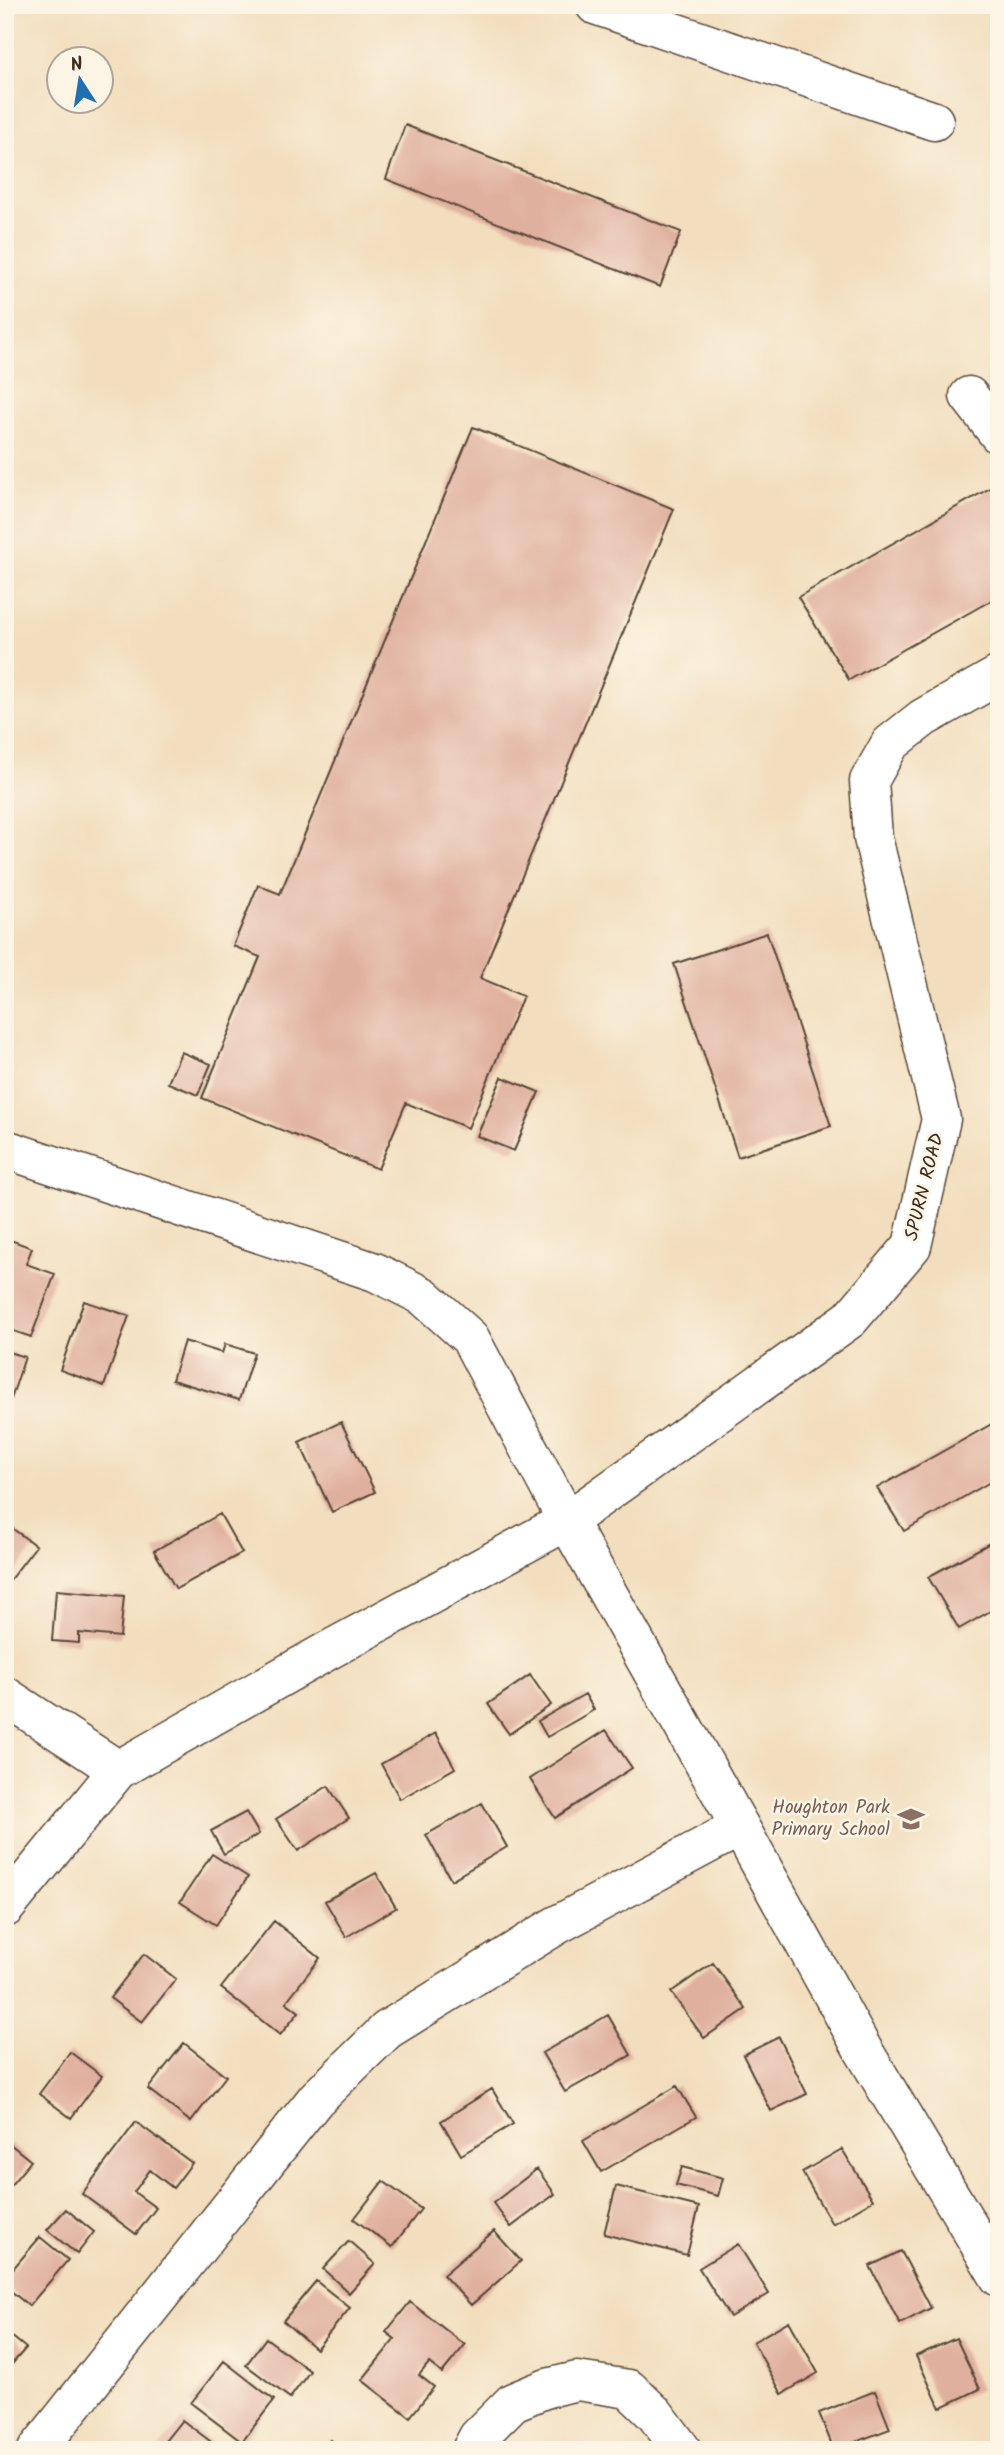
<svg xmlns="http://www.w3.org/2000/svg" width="1004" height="2455" font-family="Kalam,sans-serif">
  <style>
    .building { fill: #e0b09e }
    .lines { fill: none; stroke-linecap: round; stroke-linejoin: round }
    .minor-casing { stroke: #564536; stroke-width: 41 }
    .minor { stroke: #fff; stroke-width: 38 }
    .labels { text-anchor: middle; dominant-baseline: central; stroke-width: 5; stroke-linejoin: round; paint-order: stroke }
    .street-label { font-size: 19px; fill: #3b2a1e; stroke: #fcf5e5 }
    .education-label { font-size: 19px; fill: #785e54; stroke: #fcf5e5; text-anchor: end }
  </style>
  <rect width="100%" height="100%" fill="#fcf5e5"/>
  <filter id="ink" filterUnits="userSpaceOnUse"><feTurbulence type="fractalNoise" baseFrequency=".0143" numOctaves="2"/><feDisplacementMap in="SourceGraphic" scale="14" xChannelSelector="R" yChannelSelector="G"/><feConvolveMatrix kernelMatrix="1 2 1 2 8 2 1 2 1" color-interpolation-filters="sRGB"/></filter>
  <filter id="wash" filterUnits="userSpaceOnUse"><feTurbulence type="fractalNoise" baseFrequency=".00686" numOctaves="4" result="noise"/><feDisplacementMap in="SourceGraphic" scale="28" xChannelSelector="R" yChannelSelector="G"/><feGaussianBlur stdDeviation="1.57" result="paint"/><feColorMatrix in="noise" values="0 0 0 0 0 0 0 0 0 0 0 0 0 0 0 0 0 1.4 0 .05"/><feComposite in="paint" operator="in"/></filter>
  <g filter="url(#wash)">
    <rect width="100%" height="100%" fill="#f2debe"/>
    <g id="blocks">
      <path class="building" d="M405,125L681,232L660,287L386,179Z
        M473,427L674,509L480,978L523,996L468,1128L406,1103L378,1169L202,1098L260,957L233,946L258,885L280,894Z
        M999,483V596L849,680L798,597Z
        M767,933L831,1126L738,1157L674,964Z
        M181,1052L211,1064L198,1095L168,1083Z
        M502,1077L539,1092L514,1151L477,1136Z
        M5,1238L32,1248L26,1264L55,1274L31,1337L5,1328Z
        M84,1301L129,1316L104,1386L60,1370Z
        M184,1341L222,1353L225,1344L254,1353L239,1400L172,1380Z
        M5,1351L25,1357L11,1399L5,1397Z
        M999,1420V1477L904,1531L877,1488Z
        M341,1422L375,1492L332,1512L299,1442Z
        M220,1514L242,1553L176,1589L154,1551Z
        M5,1523L36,1546L5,1586Z
        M999,1538V1606L959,1629L928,1577Z
        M56,1590L124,1596L120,1637L79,1633V1643L52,1641Z
        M530,1675L551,1705L509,1734L488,1704Z
        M585,1694L594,1710L547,1737L538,1721Z
        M606,1730L632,1768L555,1818L530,1779Z
        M436,1733L455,1768L400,1799L381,1764Z
        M328,1786L349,1818L298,1851L276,1819Z
        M482,1803L507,1847L451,1880L426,1835Z
        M246,1812L259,1834L224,1854L211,1831Z
        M212,1854L248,1877L216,1925L180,1902Z
        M376,1873L396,1908L346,1937L325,1901Z
        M274,1921L320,1958L286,2002L299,2012L280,2035L221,1988Z
        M144,1954L176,1979L142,2022L110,1998Z
        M713,1963L746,2009L704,2038L671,1992Z
        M608,2015L631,2055L565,2092L542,2053Z
        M779,2037L807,2094L771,2111L743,2055Z
        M184,2043L226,2076L191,2122L148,2089Z
        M70,2052L102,2076L71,2118L39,2094Z
        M677,2086L696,2117L601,2172L583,2141Z
        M492,2089L513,2124L461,2155L441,2121Z
        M136,2122L192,2163L173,2188L150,2170L134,2192L156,2208L136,2234L82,2194Z
        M5,2140L31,2161L5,2192Z
        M842,2149L873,2200L832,2224L802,2172Z
        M682,2167L723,2178L718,2196L676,2185Z
        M537,2169L555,2194L511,2227L493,2203Z
        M383,2181L421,2209L392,2247L354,2219Z
        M616,2186L699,2207L687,2255L604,2234Z
        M66,2209L94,2232L77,2254L47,2230Z
        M494,2231L521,2261L471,2305L443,2275Z
        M40,2237L68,2260L29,2306L5,2286V2278Z
        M349,2241L375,2264L349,2293L323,2269Z
        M738,2244L769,2294L730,2317L699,2268Z
        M901,2251L931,2308L900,2324L870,2266Z
        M316,2281L350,2308L316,2349L283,2321Z
        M410,2302L465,2345L442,2373L429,2363L419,2375L434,2387L410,2417L362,2380L395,2339L386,2332Z
        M789,2321L818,2373L782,2394L753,2342Z
        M5,2331L26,2348L5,2372Z
        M266,2338L310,2371L290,2398L246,2365Z
        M956,2338L980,2389L940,2408L916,2356Z
        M224,2361L274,2400L242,2442L191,2403Z
        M875,2391L890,2429L834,2450L819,2413Z
        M182,2420L214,2444L210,2450H158Z
        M330,2440L345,2450H323Z"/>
    </g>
  </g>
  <g filter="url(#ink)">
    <use href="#blocks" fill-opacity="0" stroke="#564536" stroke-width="2"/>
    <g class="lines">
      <defs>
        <path id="minor" d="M595,5L934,121
          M969,396L999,435
          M5,1149L375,1272L423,1296L470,1338L567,1521L740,1827L862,2048L999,2277
          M5,1696L118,1770
          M5,1908L118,1770L329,1650L567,1521L850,1319L912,1246L941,1119L873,838L869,781L890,744L923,718L999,675
          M37,2450L316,2099L387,2030L557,1925L740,1827
          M471,2450L478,2437L513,2402L547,2388L577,2381L629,2389L655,2414L682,2450"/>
      </defs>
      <use href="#minor" class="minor-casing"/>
      <use href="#minor" class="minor"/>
    </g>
  </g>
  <defs>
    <symbol id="school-bare" viewBox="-9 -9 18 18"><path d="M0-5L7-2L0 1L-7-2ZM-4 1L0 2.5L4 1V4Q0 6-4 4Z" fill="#8d6e63" stroke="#fcf5e5" stroke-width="2.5" paint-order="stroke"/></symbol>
  </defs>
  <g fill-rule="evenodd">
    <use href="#school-bare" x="892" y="1800" width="38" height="38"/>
  </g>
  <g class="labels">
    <g class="street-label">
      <text transform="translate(925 1187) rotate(-76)">SPURN ROAD</text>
    </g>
    <g class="education-label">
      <text x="890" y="1808">Houghton Park<tspan x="890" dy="22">Primary School</tspan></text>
    </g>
  </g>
  <rect width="1004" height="2455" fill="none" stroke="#fcf5e5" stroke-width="28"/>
  <g transform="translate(80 80) rotate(348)"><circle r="33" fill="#fcf5e5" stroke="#afa495" stroke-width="2"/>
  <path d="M0-5L12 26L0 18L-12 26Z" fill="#1f6fb2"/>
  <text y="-10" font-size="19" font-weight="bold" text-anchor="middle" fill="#3b2a1e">N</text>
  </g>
</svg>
